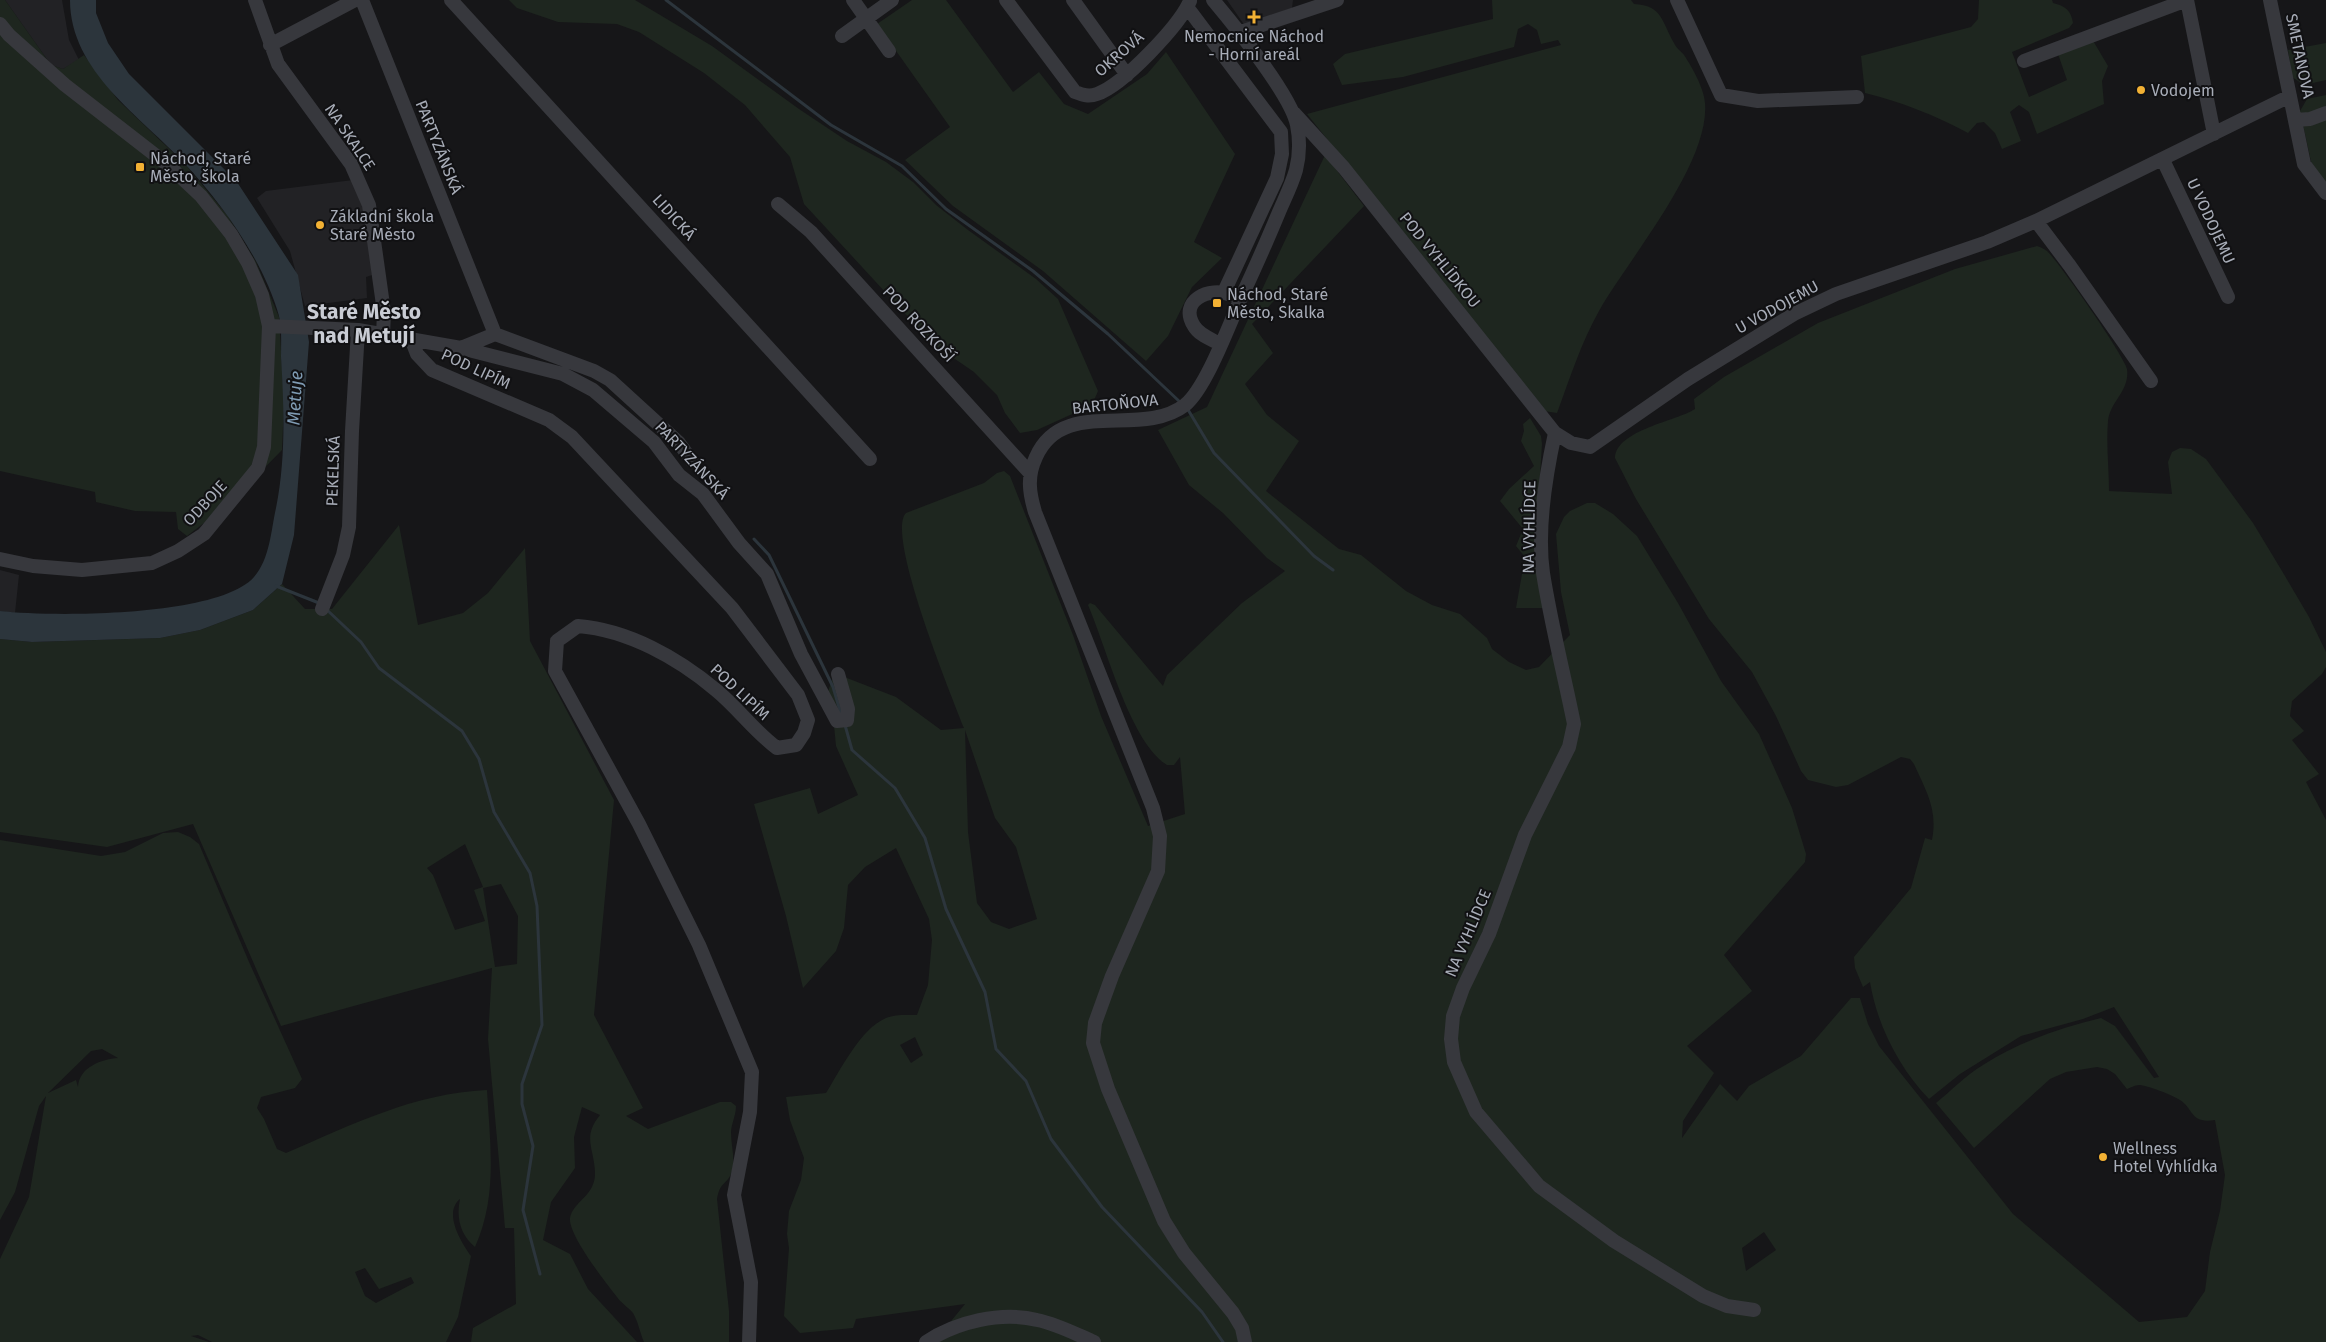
<svg xmlns="http://www.w3.org/2000/svg" width="2326" height="1342" font-family="'Fira Sans',sans-serif">
  <style>
    .built { fill: #222225 }
    .green { fill: #1e261f; fill-rule: evenodd }
    .water { fill: #2c353c }
    .lines { fill: none; stroke-linecap: round; stroke-linejoin: round }
    .stream { stroke: #2c353c; stroke-width: 3 }
    .minor { stroke: #37383d; stroke-width: 14 }
    .poi-dot { fill: #f2b134; stroke: #111113; stroke-width: 2 }
    .labels { text-anchor: middle; dominant-baseline: central; stroke-width: 4; stroke-linejoin: round; paint-order: stroke }
    .poi-label { font-size: 16px; fill: #a8adb8; stroke: #111113; text-anchor: start }
    .street-label { font-size: 16px; fill: #a8adb8; stroke: #111113 }
    .water-label { font-size: 18px; font-style: italic; fill: #7f9bb3; stroke: #111113 }
    .district-label { font-size: 21px; font-weight: bold; fill: #c9ccd4; stroke: #111113 }
  </style>
  <rect width="100%" height="100%" fill="#161618"/>
  <path class="built" d="M5,0H62L69,40L79,60L63,69L51,65Z
    M1227,0H1293L1292,8L1245,26Z
    M361,179L372,275L366,277L367,298L305,306L290,251L257,198L266,191Z
    M0,570L19,575L15,613L0,611Z"/>
  <path class="green" d="M0,0H5L51,65L63,69L84,55L118,100L185,164L227,215L256,262L279,317L284,403L282,450L230,503L187,536L178,529L176,512L135,511L96,502L95,492L0,471Z
    M509,0H635L712,46L799,109L847,141L886,162L913,182L936,205L968,230L1036,279L1058,299L1098,391L1092,405L1037,430L1020,433L1005,413L997,395L974,372L933,344L804,204L790,157L745,105L704,73L639,32L617,24L558,22L517,8Z
    M912,0H946L1013,92L1039,72L1064,104L1088,114L1147,74L1166,52L1235,154L1194,242L1222,258L1192,287L1168,336L1146,361L1043,271L953,206L905,160L950,127L877,24Z
    M1492,0H1631L1634,4C1663,5 1662,23 1674,43C1676,48 1681,51 1684,55C1692,67 1704,88 1705,103C1710,164 1629,258 1599,311C1581,343 1570,378 1557,413L1544,411L1307,114L1561,45L1558,40L1541,44L1537,30L1528,24L1518,29L1514,47L1403,77L1342,85L1333,64L1345,54L1493,19Z
    M1979,0H2052L2053,3C2065,6 2071,10 2073,23L2069,28L2012,52L2029,97L2067,80L2057,51L2092,39L2108,66L2102,81L2104,104L2037,134L2029,112L2019,105L2010,112L2021,141L2002,149L1995,133L1984,122L1977,123L1968,133C1935,115 1901,102 1865,93L1861,56L1971,27L1978,19Z
    M2326,43V80L2304,85L2292,77L2288,50Z
    M2326,95V182L2312,166L2300,111L2307,99Z
    M1325,155L1364,206L1252,324L1273,353L1245,384L1267,415L1299,441L1266,491L1339,549L1361,555L1406,591L1432,605L1460,614L1487,638L1492,649L1509,662L1526,670L1539,667L1570,635L1561,592L1556,534L1564,517L1570,511L1587,503H1595L1613,514L1637,536L1678,603L1721,681L1759,734L1792,808L1806,854L1805,862L1724,955L1752,991L1687,1046L1714,1073L1683,1121L1682,1138L1720,1084L1737,1101L1749,1086L1801,1056L1851,998H1860L1868,1024L1879,1046L2013,1214L2139,1322L2187,1317L2205,1291L2210,1252L2220,1211L2225,1175L2215,1120C2190,1124 2194,1109 2180,1100C2172,1095 2147,1085 2139,1085C2135,1085 2130,1088 2127,1089L2115,1074L2107,1069L2097,1067L2066,1072L2050,1079L1974,1148L1936,1103C1951,1091 1966,1075 1983,1065C2019,1042 2060,1028 2101,1018L2115,1026L2154,1078L2159,1077L2114,1007L2083,1019L2021,1036L1960,1074L1929,1099C1899,1068 1877,1025 1870,982L1863,987L1855,968L1854,957L1911,888L1925,838L1932,840C1938,809 1926,791 1914,764L1910,759L1901,757L1848,785L1836,787L1808,780L1801,771L1776,716L1752,672L1709,619L1636,499L1615,458C1616,430 1677,421 1695,409L1694,399L1724,377L1818,323L1955,269L2037,246C2041,247 2044,249 2047,251C2059,262 2125,357 2127,369C2130,391 2110,401 2108,421C2106,444 2109,468 2109,491L2172,494L2168,462L2172,452L2180,448L2191,449L2206,459L2253,523L2282,571L2309,617L2326,652V667L2322,674L2292,701L2290,716L2304,731L2292,740L2319,774L2306,782L2326,820V1342H934L965,1304L856,1319L853,1328L800,1333L784,1316L789,1248L787,1234L789,1211L801,1180L804,1158L790,1120L786,1097L826,1093C840,1071 860,1029 886,1018C896,1014 906,1015 917,1015L928,985L932,940L929,919L896,848L865,867L848,885L844,928L836,951L803,988L786,916L754,804L810,788L818,814L858,795L836,746L832,705L827,695L834,673L896,697L941,730L964,728C952,697 885,534 906,513L984,483L997,473L1004,471L1010,476L1073,635L1101,716L1148,826L1185,814L1180,757L1174,765H1167C1130,742 1106,646 1088,605L1090,603L1095,605L1163,686L1167,675L1242,603L1285,571L1267,558L1223,513L1189,485L1158,430L1207,407ZM965,730L995,818L1016,847L1037,919L1009,929L991,922L977,903L968,832ZM915,1037L923,1055L911,1063L900,1045ZM1764,1232L1776,1250L1746,1271L1742,1248Z
    M1530,418L1541,436L1542,444L1538,507L1544,608H1516L1525,557L1516,546L1523,529L1500,501L1509,489L1534,466L1521,441L1524,431L1523,424Z
    M399,525L418,625L463,613L488,593L525,548L530,641L614,800L594,1015L643,1108L626,1116L648,1129L720,1102H731L736,1106C736,1116 731,1124 731,1133C731,1147 737,1163 730,1176C724,1186 720,1183 717,1199L729,1311V1342H644C640,1333 638,1321 633,1313C628,1307 621,1303 617,1297C606,1283 568,1235 570,1218C573,1201 596,1196 595,1172C594,1148 582,1137 600,1115L582,1107L574,1137L575,1168L551,1202L543,1240L570,1254L588,1289L637,1342H471L473,1328L516,1304L514,1228H505L488,1039L492,968L281,1026L193,824L107,847L0,832V639L32,642L160,638L200,630L253,610L282,584L305,609H332ZM465,844L483,887L474,890L485,921L455,930L433,875L427,868ZM501,884L518,916L517,964L495,967L483,888Z
    M178,832L190,837L199,844L249,962L302,1079L295,1088L261,1097L257,1108L264,1119L277,1149L286,1153C351,1125 415,1093 487,1090C490,1144 498,1196 475,1247C460,1235 456,1217 460,1199C443,1213 461,1242 471,1256L458,1317L446,1342H212L198,1335L191,1336L209,1342H0V1259L29,1197L46,1096L39,1106L15,1192L0,1220V840L101,856L125,852L163,833ZM102,1049L118,1058C102,1059 79,1067 78,1087L76,1080L48,1093L91,1051ZM365,1268L379,1289L411,1277L414,1283L376,1303L365,1296L355,1272Z"/>
  <path class="water" d="M70,0H96V13L108,43L129,74L237,182L298,275L309,342L294,535L282,584L253,610L200,630L160,638L32,642L0,639V611C53,617 219,617 254,577C270,559 271,530 276,508C286,459 284,406 281,357C281,344 282,328 279,316C264,262 223,205 185,164C142,117 70,72 70,0Z"/>
  <g class="lines">
    <path class="stream" d="M666,0L831,125L902,166L946,209L1033,271L1108,334L1180,402
      M1187,408L1214,453L1314,556L1333,570
      M754,539L769,555L833,687L841,714
      M276,586L319,603
      M326,609L361,642L379,668L462,731L479,759L494,812L530,873L537,906L542,1025L522,1084V1104L533,1146L523,1210L540,1274
      M845,725L852,750L895,788L925,838L946,909L985,992L996,1049L1026,1081L1051,1139L1102,1207L1202,1312L1223,1342"/>
    <path class="minor" d="M255,0L278,64L351,164L369,205L384,312L383,335
      M362,0L495,334L461,348
      M451,0L870,459
      M853,0L889,51
      M1006,0L1075,92C1083,95 1089,97 1097,94C1123,85 1179,26 1190,1
      M1073,0L1127,75
      M1213,0C1234,25 1291,95 1297,125C1300,140 1300,154 1296,170C1292,184 1285,198 1279,212C1267,241 1254,270 1241,298C1229,325 1206,388 1185,405C1141,439 1063,396 1036,457C1027,476 1029,492 1035,512L1153,808L1160,836L1158,871L1112,976L1095,1023L1093,1043L1108,1089L1164,1221L1184,1253L1233,1313L1242,1328L1245,1342
      M1677,0L1721,95L1758,101L1857,97
      M2187,0L2214,134
      M2270,0L2304,164L2326,193
      M1187,7L1281,132L1282,154L1277,178L1224,292
      M0,24L9,35L65,85L168,165L201,196L231,234L248,263L262,295L269,326L264,447L258,468L204,534L178,551L152,563L82,570L33,566L0,559
      M1238,33L1337,0
      M842,36L892,0
      M270,45L355,0
      M2024,61L2187,0
      M1294,113L1344,168L1555,433L1571,443L1590,447L1688,379L1794,314L1836,294L1987,242L2036,221L2290,96
      M2295,120L2310,119L2326,113
      M2163,160L2228,297
      M778,204L811,232L1030,473
      M2036,221L2070,266L2151,381
      M269,326L358,330L461,348L563,374L593,390L654,442L679,475L703,494L739,543L767,574L801,654L837,721L847,720L848,709L838,674
      M495,334L594,371L610,380L679,443L692,461
      M412,341L417,354L432,370L549,420L572,437L732,608L798,695L808,720L804,733L796,745L777,748C754,731 738,708 716,690C678,658 628,630 578,626L557,641L555,671L639,824L699,945L752,1072L750,1112L734,1195L751,1282L749,1342
      M1220,344C1211,339 1199,335 1194,326C1178,301 1209,286 1231,295
      M1555,433C1546,474 1537,531 1543,573C1551,624 1564,674 1574,724L1569,747L1525,835L1489,934L1463,988L1453,1016L1451,1039L1454,1062L1476,1112L1539,1186L1614,1241L1703,1296L1727,1306L1754,1310
      M322,609L343,555L349,527L352,431L358,330
      M926,1342C956,1322 1001,1311 1037,1320C1057,1324 1076,1334 1094,1342"/>
  </g>
  <g class="poi-dot">
    <path d="M1251.5 9.5h5v5h5v5h-5v5h-5v-5h-5v-5h5z"/>
    <circle cx="2141" cy="90" r="5"/>
    <rect x="135" y="162" width="10" height="10" rx="2.5"/>
    <circle cx="320" cy="225" r="5"/>
    <rect x="1212" y="298" width="10" height="10" rx="2.5"/>
    <circle cx="2103" cy="1157" r="5"/>
  </g>
  <g class="labels">
    <g class="poi-label">
      <text x="1254" y="36" text-anchor="middle">Nemocnice Náchod<tspan x="1254" dy="18">- Horní areál</tspan></text>
      <text x="2151" y="90">Vodojem</text>
      <text x="150" y="158">Náchod, Staré<tspan x="150" dy="18">Město, škola</tspan></text>
      <text x="330" y="216">Základní škola<tspan x="330" dy="18">Staré Město</tspan></text>
      <text x="1227" y="294">Náchod, Staré<tspan x="1227" dy="18">Město, Skalka</tspan></text>
      <text x="2113" y="1148">Wellness<tspan x="2113" dy="18">Hotel Vyhlídka</tspan></text>
    </g>
    <g class="street-label">
      <text transform="translate(1119 54) rotate(-41)">OKROVÁ</text>
      <text transform="translate(2300 56) rotate(78)">SMETANOVA</text>
      <text transform="translate(350 137) rotate(56)">NA SKALCE</text>
      <text transform="translate(439 147) rotate(68)">PARTYZÁNSKÁ</text>
      <text transform="translate(674 217) rotate(48)">LIDICKÁ</text>
      <text transform="translate(2211 221) rotate(65)">U VODOJEMU</text>
      <text transform="translate(1440 260) rotate(51)">POD VYHLÍDKOU</text>
      <text transform="translate(1777 307) rotate(-29)">U VODOJEMU</text>
      <text transform="translate(919 324) rotate(47)">POD ROZKOŠÍ</text>
      <text transform="translate(476 369) rotate(25)">POD LIPÍM</text>
      <text transform="translate(1115 404) rotate(-6)">BARTOŇOVA</text>
      <text transform="translate(692 460) rotate(47)">PARTYZÁNSKÁ</text>
      <text transform="translate(333 471) rotate(-88)">PEKELSKÁ</text>
      <text transform="translate(205 503) rotate(-47)">ODBOJE</text>
      <text transform="translate(1529 527) rotate(-89)">NA VYHLÍDCE</text>
      <text transform="translate(740 692) rotate(43)">POD LIPÍM</text>
      <text transform="translate(1468 933) rotate(-67)">NA VYHLÍDCE</text>
    </g>
    <g class="water-label">
      <text transform="translate(295 398) rotate(-87)">Metuje</text>
    </g>
    <g class="district-label">
      <text x="364" y="312">Staré Město<tspan x="364" dy="24">nad Metují</tspan></text>
    </g>
  </g>
</svg>
